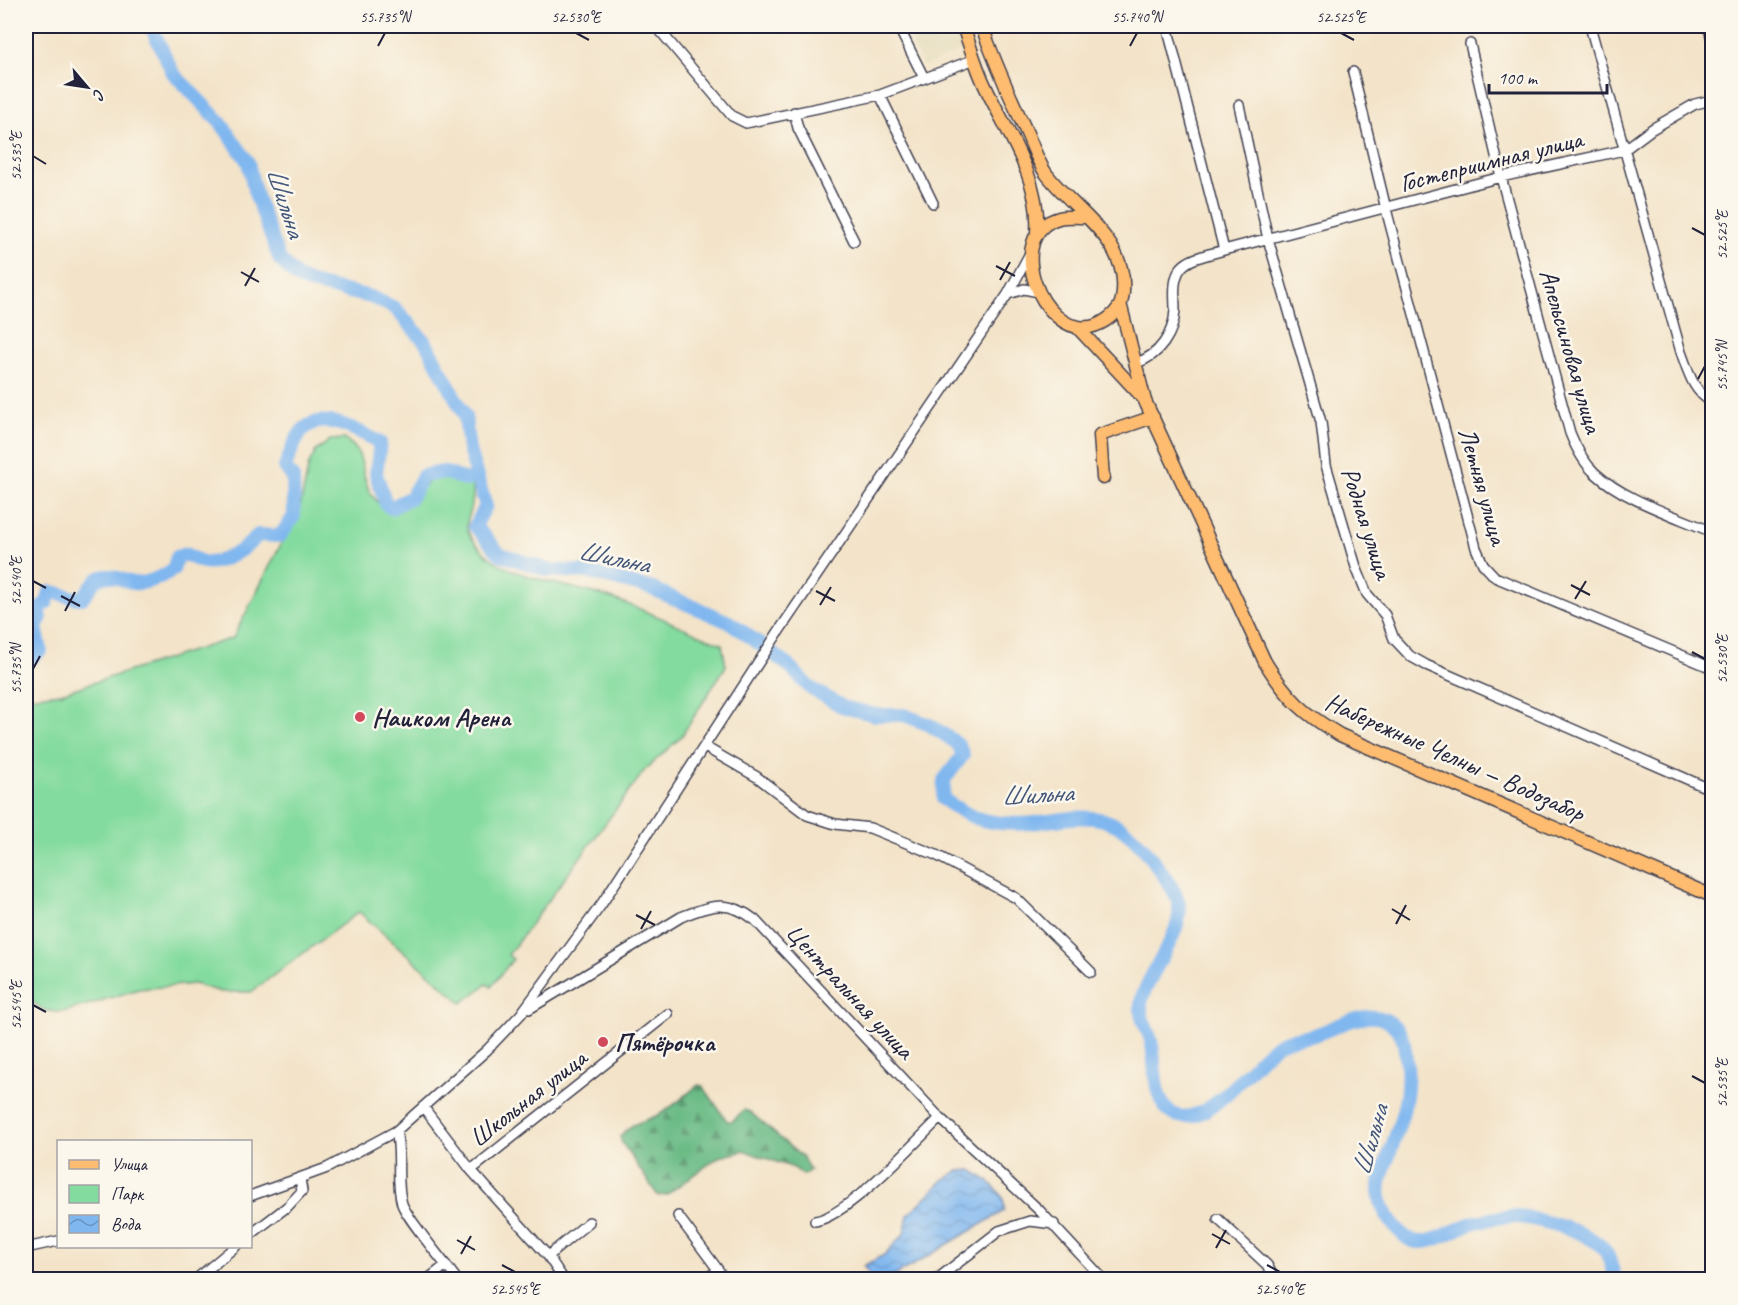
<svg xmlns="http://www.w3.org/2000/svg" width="1738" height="1305" font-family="Caveat,sans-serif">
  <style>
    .built { fill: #e5dbba }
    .green { fill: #84db9f; stroke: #537e6d; stroke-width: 1.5 }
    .forest { fill: url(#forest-firs); stroke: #466e60; stroke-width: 1.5 }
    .water { fill: url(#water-waves); stroke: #516c95; stroke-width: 1.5 }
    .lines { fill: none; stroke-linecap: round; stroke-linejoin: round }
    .river { stroke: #80b7ef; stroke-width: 14 }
    .minor-casing { stroke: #413f50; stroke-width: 12 }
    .major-casing { stroke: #413f50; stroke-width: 15 }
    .minor { stroke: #fff; stroke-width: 9 }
    .major { stroke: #fdbc70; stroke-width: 12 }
    .ticks { fill: none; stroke: #22223b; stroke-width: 2 }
    .poi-dot { fill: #d1495b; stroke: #fbf7ec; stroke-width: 2 }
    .labels { text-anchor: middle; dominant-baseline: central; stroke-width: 5; stroke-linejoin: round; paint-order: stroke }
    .street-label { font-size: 26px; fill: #22223b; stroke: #fbf7ec }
    .poi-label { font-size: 26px; font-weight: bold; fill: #22223b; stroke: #fbf7ec; text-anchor: start }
    .water-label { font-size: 27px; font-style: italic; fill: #43567a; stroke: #fbf7ec }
    .neatline { fill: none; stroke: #22223b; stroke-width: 2 }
    .ticks-label { font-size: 15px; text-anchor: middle; fill: #22223b }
  </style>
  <defs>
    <pattern id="forest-firs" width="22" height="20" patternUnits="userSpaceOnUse" patternTransform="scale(1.5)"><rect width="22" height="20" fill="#6bbb86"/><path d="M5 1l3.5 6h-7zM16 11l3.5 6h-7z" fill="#58986f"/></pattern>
    <pattern id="water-waves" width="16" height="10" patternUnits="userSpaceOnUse" patternTransform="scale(1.5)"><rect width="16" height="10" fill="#80b7ef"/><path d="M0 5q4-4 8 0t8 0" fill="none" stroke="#6894c3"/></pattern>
  </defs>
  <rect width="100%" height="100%" fill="#fbf7ec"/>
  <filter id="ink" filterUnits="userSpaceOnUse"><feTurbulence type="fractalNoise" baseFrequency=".0167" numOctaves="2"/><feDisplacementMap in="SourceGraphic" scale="12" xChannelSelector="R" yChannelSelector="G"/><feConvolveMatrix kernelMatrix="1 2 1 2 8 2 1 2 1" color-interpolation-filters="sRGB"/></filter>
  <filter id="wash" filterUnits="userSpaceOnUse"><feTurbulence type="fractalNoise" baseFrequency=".008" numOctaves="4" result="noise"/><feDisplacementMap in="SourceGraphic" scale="24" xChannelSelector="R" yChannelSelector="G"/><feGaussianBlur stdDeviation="1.35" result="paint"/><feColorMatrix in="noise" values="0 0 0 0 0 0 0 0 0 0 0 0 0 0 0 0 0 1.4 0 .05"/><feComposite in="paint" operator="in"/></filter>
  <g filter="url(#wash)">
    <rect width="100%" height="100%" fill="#f3e3c8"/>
    <path class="built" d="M903,26H951L963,50L923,66Z"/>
    <path class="green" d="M344,439C375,456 350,486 389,511C396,508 409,505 414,499C425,487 436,465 456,473C491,485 461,516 468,532C471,539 482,551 488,556C515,579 574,586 608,597C647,610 684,629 722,644L726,666L681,737L645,770L508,955L513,959L491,987L487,984L462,1003L359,912L251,992H221L194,984L139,989L67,1011L56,1012L44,1010L28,999L26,1011V697L61,693L233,638L300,507L309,464L316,451L330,440Z"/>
    <path class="forest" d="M698,1085L703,1086L727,1121H732L744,1110L750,1112L803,1158L810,1170L803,1175L794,1168L742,1150L740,1152L719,1157L666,1195L658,1196L622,1143L620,1137C631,1121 646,1122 660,1114C674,1106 686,1095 698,1085Z"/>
    <path class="water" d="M971,1170C985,1178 1008,1193 1004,1211L896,1275L873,1279L863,1266L884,1255L904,1234L908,1215L943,1180L958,1171Z"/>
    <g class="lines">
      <path class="river" d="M151,26L173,73L221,123L248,162L255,193L280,260L297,277L310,283L371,297L395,308L426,343L465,416L469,450L486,506L475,526L500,554L548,570L588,572L650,588L731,623L788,665L809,687L843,707L876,715H904L930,725L958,744L963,755L944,780L943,799C956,808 971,818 987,821C1059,836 1100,783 1155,863C1163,876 1177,891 1179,906C1183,933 1149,972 1142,998C1137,1017 1149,1028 1152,1045C1156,1065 1152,1103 1173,1114C1208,1131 1250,1063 1275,1046C1288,1037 1297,1039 1311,1036C1337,1029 1373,1001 1397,1029C1404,1037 1405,1049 1406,1059C1412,1093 1400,1123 1389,1155C1385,1167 1377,1184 1380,1197C1382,1212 1396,1230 1407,1238C1426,1252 1457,1226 1476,1222C1489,1219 1507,1215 1519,1217C1542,1220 1584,1230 1601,1246C1610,1255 1612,1268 1615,1280
        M26,654L33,657L41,650L36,627L41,617L39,609L47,602L50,592C61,592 68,599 82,598C88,593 91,584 97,580C110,571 120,580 133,583C145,585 164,576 173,570L177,557L186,554C191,557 198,561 203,562C221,566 247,548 258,535L280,536L294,516L293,478L285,467C290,455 295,437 305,428C325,411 361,432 380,443L376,474L386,504L391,508L411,497L423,476L444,472L466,480L476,475"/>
    </g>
  </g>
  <g filter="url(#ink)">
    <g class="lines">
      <defs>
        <path id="minor" d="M656,26L732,116L746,123L880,95L975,59
          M898,26L924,78
          M1167,26L1224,250
          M1590,26L1681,352C1688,371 1693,392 1712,402
          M1708,26L1712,39
          M1470,44L1501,177L1570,433C1576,448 1583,462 1595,473C1624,500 1676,516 1712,532
          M1353,72L1386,209L1476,548L1483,564L1495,577L1712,668
          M880,95L933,203
          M1239,105L1268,239L1321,422L1326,465L1356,567L1367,594L1385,615L1394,639L1410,656L1426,665L1712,790
          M794,112L798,128L854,241
          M1008,294L1024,289L1039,292
          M1136,363C1159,356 1174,334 1175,310C1175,297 1172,280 1181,268C1190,257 1212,254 1224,250L1501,177L1624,150L1652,129L1695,104L1712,100
          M705,747L757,777L807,815L835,824L870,828L936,855L1016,898L1091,972
          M529,1009L681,917C710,905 728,899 755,920L940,1118L1040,1211L1104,1280
          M424,1108L471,1170L548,1256L564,1280
          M396,1131C402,1155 395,1180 402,1204C407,1219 446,1264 457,1280
          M471,1170L668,1014
          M250,1196L327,1168L396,1131L487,1050L521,1014L601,905L779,631L1008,294L1029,255
          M678,1216L719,1271L701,1280
          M1218,1219L1267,1265L1275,1280
          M815,1221C848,1216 914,1143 940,1118
          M250,1235L288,1206L302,1191L300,1179
          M26,1248L58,1241
          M548,1256L589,1222
          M195,1280L236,1246
          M427,1280L446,1265
          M936,1280L999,1231L1030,1221L1054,1224"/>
        <path id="major" d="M963,26C970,46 976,67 985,86C1007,133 1041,179 1037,232
          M982,26C994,62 1010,96 1026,131C1032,144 1037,160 1045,172C1073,211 1133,242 1122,299C1120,312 1104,324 1090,327C1041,336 1002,234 1059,218C1067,216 1078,217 1086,217
          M1121,307L1145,401L1265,662C1287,698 1304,714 1340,735L1712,896
          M1076,326L1145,400
          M1103,478L1100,435L1153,417"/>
      </defs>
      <use href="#minor" class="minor-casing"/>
      <use href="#major" class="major-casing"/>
      <use href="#minor" class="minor"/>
      <use href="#major" class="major"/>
    </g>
  </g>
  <path class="ticks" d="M576,33L589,40M1341,33L1354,40M378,46L385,33M1130,46L1137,33M33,156L46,164M1692,228L1705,235M996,266L1015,276M241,272L259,282M1000,280L1010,262M245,286L255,268M1698,379L1705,366M33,581L46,588M1571,585L1590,595M816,591L835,601M61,596L80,606M1575,599L1586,581M820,605L831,587M65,611L75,592M1692,652L1705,659M33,669L40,656M1392,909L1410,920M636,915L655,925M1396,924L1406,905M641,929L651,911M33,1005L46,1012M1692,1076L1705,1083M1212,1234L1230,1244M457,1240L475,1250M1216,1248L1226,1230M461,1254L471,1236M502,1265L515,1272M1267,1265L1280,1272"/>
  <g class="poi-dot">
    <circle cx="360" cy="717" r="6"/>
    <circle cx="603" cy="1042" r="6"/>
  </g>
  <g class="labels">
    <g class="street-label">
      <text transform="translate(1491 161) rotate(-14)">Гостеприимная улица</text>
      <text transform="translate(1571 351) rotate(74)">Апельсиновая улица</text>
      <text transform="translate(1483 486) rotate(74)">Летняя улица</text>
      <text transform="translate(1367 523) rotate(72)">Родная улица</text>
      <text transform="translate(1455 757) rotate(24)">Набережные Челны — Водозабор</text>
      <text transform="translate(850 991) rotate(47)">Центральная улица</text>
      <text transform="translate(528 1098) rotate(-38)">Школьная улица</text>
    </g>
    <g class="poi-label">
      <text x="372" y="717">Наиком Арена</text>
      <text x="615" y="1042">Пятёрочка</text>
    </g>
    <g class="water-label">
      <text transform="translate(286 202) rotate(72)">Шильна</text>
      <text transform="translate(614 557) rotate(12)">Шильна</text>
      <text transform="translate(1037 794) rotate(-3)">Шильна</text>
      <text transform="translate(1370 1140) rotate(-74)">Шильна</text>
    </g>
  </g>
  <rect width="1738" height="1305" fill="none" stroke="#fbf7ec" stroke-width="66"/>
  <rect x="57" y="1140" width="195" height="108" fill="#fbf7ec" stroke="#a4a2a5" stroke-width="1.5"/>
  <rect x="69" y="1160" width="30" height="9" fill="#fdbc70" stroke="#a4a2a5" stroke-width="1.5"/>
  <text x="111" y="1170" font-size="18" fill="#22223b">Улица</text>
  <rect x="69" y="1185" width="30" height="18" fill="#84db9f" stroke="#a4a2a5" stroke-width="1.5"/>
  <text x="111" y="1200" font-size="18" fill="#22223b">Парк</text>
  <rect x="69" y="1215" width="30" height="18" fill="url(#water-waves)" stroke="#a4a2a5" stroke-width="1.5"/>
  <text x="111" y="1230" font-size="18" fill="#22223b">Вода</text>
  <g transform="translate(87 87) rotate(119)" stroke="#fbf7ec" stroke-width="4.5" paint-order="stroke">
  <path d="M0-4.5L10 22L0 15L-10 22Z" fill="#22223b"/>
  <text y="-9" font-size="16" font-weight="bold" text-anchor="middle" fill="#22223b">С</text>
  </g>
  <path d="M1489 84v9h118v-9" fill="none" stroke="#22223b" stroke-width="3"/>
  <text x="1498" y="84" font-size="18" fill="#22223b" stroke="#fbf7ec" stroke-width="4.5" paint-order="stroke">100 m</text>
  <rect x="33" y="33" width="1672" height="1239" class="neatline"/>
  <g class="ticks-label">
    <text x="385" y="22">55.735°N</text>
    <text x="576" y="22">52.530°E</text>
    <text x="1137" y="22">55.740°N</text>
    <text x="1341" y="22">52.525°E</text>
    <text transform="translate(16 156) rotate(-90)" y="5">52.535°E</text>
    <text transform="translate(1722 235) rotate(-90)" y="5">52.525°E</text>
    <text transform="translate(1722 366) rotate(-90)" y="5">55.745°N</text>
    <text transform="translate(16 581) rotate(-90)" y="5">52.540°E</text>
    <text transform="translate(1722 659) rotate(-90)" y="5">52.530°E</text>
    <text transform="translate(16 669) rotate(-90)" y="5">55.735°N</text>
    <text transform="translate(16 1005) rotate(-90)" y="5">52.545°E</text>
    <text transform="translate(1722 1083) rotate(-90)" y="5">52.535°E</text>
    <text x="515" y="1294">52.545°E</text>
    <text x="1280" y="1294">52.540°E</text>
  </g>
</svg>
